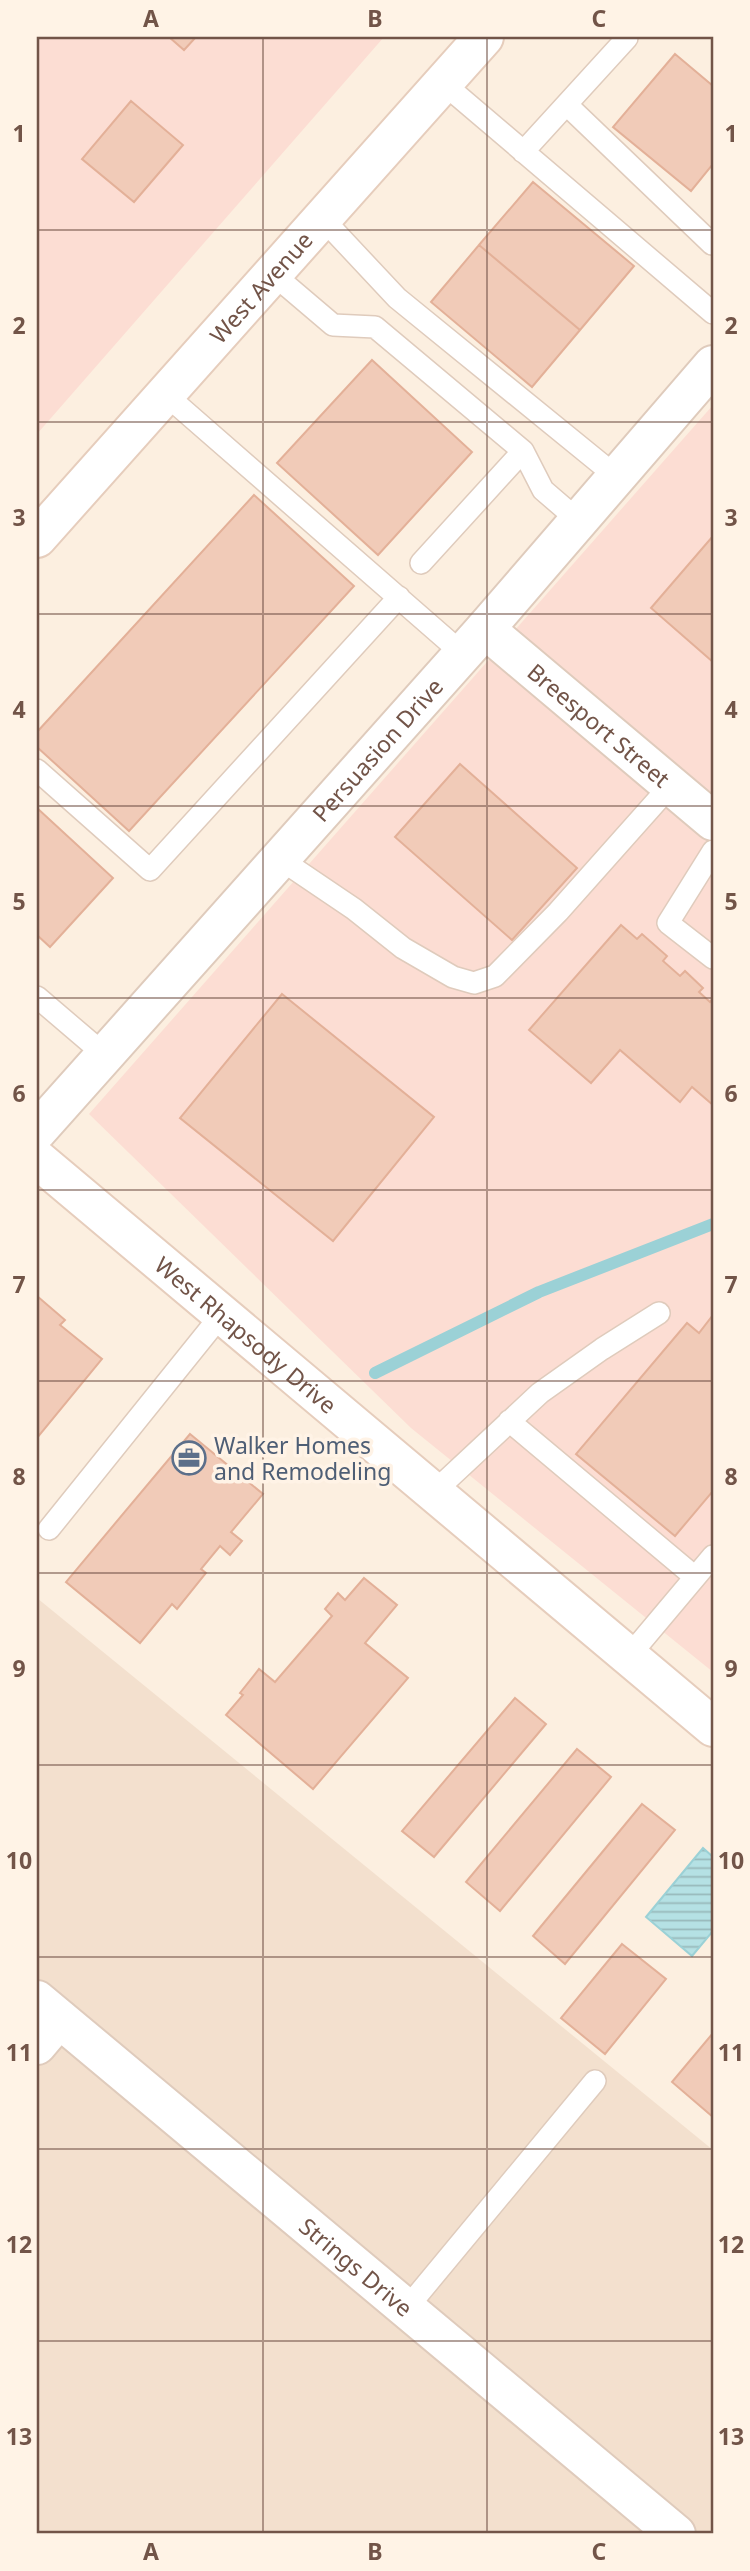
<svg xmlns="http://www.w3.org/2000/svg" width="750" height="2571" font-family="'Noto Sans',sans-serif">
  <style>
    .residential { fill: #f3e0ce }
    .commercial { fill: #fcddd3 }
    .water { fill: url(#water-rules); stroke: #9bd1d6; stroke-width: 2 }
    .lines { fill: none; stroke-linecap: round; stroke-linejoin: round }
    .stream { stroke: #9bd1d6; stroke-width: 12 }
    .building { fill: #f1cbb8; stroke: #e3b098; stroke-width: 2 }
    .lane-casing { stroke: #dfcbbc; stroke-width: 24 }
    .street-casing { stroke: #dfcbbc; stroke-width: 42 }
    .secondary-casing { stroke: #e6cdbc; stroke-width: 42 }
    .lane { stroke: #fff; stroke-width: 21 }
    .street { stroke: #fff; stroke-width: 38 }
    .secondary { stroke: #fff; stroke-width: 38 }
    .grid { fill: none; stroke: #725448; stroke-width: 2; stroke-opacity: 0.55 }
    .labels { text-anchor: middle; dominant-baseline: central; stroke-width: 7; stroke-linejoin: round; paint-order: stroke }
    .street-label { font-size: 23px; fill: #725448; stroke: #fff3e6 }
    .service-label { font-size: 23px; fill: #4e5e75; stroke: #fff3e6; text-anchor: start }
    .neatline { fill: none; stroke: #725448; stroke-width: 2.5 }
    .grid-label { font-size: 23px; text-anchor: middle; font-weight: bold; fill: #725448 }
  </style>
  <defs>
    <pattern id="water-rules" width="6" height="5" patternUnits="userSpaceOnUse" patternTransform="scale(1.75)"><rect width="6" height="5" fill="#b5e1e4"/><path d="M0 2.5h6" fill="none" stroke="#98b9bb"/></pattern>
  </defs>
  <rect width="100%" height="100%" fill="#fcefe0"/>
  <path class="residential" d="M37,1598L713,2150V2534H37Z"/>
  <path class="commercial" d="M37,37H384L37,434Z
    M713,405V1672L411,1428L89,1114Z"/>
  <path class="water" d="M703,1848L713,1857V1931L692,1956L646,1917Z"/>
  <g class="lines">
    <path class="stream" d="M375,1373L539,1292L713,1224"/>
  </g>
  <path class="building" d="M169,37H196L184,50Z
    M675,54L713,86V164L691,191L613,127Z
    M131,101L183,145L134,202L82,159Z
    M533,182L634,266L580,330L479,245Z
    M479,245L580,330L532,387L431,302Z
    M372,360L472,452L378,555L277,463Z
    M254,495L354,586L129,831L37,747V732Z
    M713,536V662L651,608Z
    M460,764L577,868L512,940L395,837Z
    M37,808L113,878L50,947L37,935Z
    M621,925L637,939L642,934L667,956L663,961L680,976L685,971L703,988L699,992L710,1002L713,998V1105L692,1087L680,1102L620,1050L591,1083L529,1030Z
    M282,994L434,1117L333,1241L180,1118Z
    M37,1296L65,1320L60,1325L102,1359L37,1438Z
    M713,1315V1491L675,1536L576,1454L687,1323L699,1333Z
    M190,1434L263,1494L231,1532L242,1541L230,1555L220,1546L201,1569L206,1573L177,1609L172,1604L140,1643L66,1582Z
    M364,1578L397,1605L365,1643L408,1678L313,1789L226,1715L243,1695L240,1693L259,1669L275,1682L332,1616L325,1609L338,1593L345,1600Z
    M515,1698L546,1724L434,1857L402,1831Z
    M577,1749L611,1777L500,1911L466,1882Z
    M642,1804L675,1830L565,1964L533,1936Z
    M622,1944L666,1979L605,2054L561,2018Z
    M713,2033V2117L672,2082Z"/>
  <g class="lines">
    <defs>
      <path id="lane" d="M443,83L713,313
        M567,105L712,244L713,243
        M523,152L627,38L626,37
        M322,218L397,298L617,477
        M273,274L333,325L375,327L523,451L543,490L579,521
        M165,394L463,654
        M421,563L523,451
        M37,770L150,870L399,597
        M713,851L668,923L713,958
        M280,859L354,909L403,948L453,977L474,983L495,976L558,912L671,785
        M37,997L105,1055
        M509,1421L695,1577
        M434,1492L540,1393L602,1349L659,1313
        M49,1529L222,1314
        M629,1656L713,1556
        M406,2309L595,2081"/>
      <g id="street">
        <path id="s1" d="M485,629L713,821"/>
        <path id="s2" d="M37,1131L485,629L713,365"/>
        <path id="s3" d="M37,2000L676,2534"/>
        <path d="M37,2045L59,2019"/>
      </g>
      <g id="secondary">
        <path id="s4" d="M37,538L484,37"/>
        <path id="s5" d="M37,1159L713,1727"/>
      </g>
    </defs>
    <use href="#lane" class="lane-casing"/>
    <use href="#street" class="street-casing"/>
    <use href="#secondary" class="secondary-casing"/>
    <use href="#lane" class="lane"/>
    <use href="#street" class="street"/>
    <use href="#secondary" class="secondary"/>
  </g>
  <path class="grid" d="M263,37V2534M487,37V2534M37,230H713M37,422H713M37,614H713M37,806H713M37,998H713M37,1190H713M37,1381H713M37,1573H713M37,1765H713M37,1957H713M37,2149H713M37,2341H713"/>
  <defs>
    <symbol id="office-ring" viewBox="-11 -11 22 22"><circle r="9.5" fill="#fff3e6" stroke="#5c6f8a" stroke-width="1.5"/><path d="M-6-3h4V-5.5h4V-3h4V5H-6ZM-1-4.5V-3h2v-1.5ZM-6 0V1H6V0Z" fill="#5c6f8a"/></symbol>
  </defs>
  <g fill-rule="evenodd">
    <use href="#office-ring" x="170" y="1439" width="38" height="38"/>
  </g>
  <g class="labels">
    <g class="street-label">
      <text stroke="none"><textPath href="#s4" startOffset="336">West Avenue</textPath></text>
      <text stroke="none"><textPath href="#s1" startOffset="149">Breesport Street</textPath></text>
      <text stroke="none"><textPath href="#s2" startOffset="511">Persuasion Drive</textPath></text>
      <text stroke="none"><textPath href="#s5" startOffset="273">West Rhapsody Drive</textPath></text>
      <text stroke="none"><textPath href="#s3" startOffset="416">Strings Drive</textPath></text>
    </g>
    <g class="service-label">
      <text x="214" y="1445">Walker Homes<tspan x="214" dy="26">and Remodeling</tspan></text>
    </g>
  </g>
  <rect width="750" height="2571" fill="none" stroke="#fff3e6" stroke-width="77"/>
  <rect x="38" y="38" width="674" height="2494" class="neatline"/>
  <g class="grid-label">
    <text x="151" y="27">A</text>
    <text x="375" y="27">B</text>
    <text x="599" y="27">C</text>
    <text x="19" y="142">1</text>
    <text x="731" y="142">1</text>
    <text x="19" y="334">2</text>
    <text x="731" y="334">2</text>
    <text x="19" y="526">3</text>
    <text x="731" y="526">3</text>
    <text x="19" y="718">4</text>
    <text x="731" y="718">4</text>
    <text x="19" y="910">5</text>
    <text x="731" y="910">5</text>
    <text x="19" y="1102">6</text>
    <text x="731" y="1102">6</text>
    <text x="19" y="1293">7</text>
    <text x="731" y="1293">7</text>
    <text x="19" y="1485">8</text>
    <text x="731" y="1485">8</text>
    <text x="19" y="1677">9</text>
    <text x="731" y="1677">9</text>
    <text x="19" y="1869">10</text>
    <text x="731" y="1869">10</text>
    <text x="19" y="2061">11</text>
    <text x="731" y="2061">11</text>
    <text x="19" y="2253">12</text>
    <text x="731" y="2253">12</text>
    <text x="19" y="2445">13</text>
    <text x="731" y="2445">13</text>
    <text x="151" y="2560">A</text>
    <text x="375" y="2560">B</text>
    <text x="599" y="2560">C</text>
  </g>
</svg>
